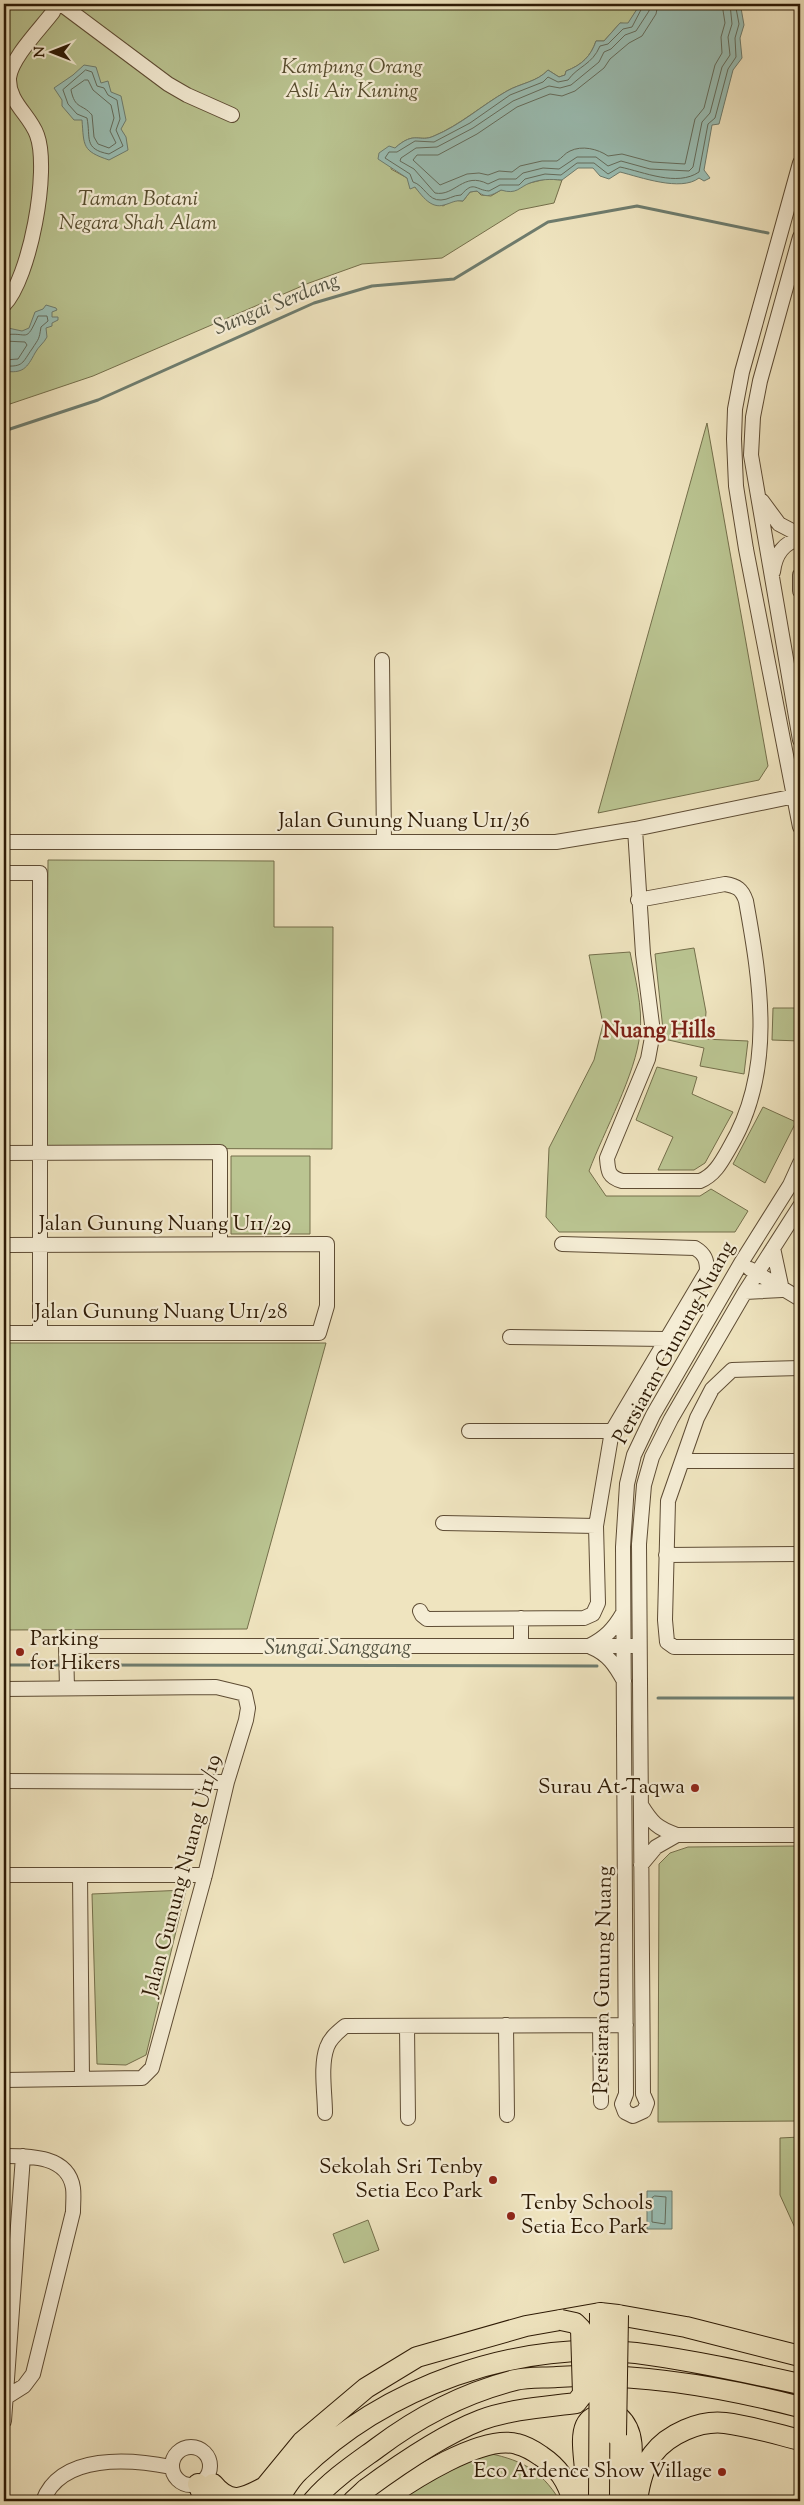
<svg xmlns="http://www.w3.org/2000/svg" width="804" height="2505" font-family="'Sorts Mill Goudy',serif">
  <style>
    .green { fill: #bac491; stroke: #746f4b }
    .water { fill: #9abeb4; stroke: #6e7c6e }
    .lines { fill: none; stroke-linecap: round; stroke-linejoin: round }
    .shore { stroke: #646c5c; stroke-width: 1 }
    .stream { stroke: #6e7c6e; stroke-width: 3 }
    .minor-casing { stroke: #5e4c34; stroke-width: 16 }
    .highway-casing { stroke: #2d1a05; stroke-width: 22 }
    .minor { stroke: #f5edd5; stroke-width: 14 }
    .highway { stroke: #efe4bf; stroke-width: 20 }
    .highway-bridge-casing { stroke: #2d1a05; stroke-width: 22; stroke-linecap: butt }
    .highway-bridge { stroke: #efe4bf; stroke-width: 20 }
    .poi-dot { fill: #8f2418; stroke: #f5edd5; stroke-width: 2 }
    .labels { text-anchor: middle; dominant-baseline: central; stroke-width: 4.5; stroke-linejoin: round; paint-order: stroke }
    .park-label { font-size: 21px; font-style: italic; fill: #574d2f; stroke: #f5edd5 }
    .street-label { font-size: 21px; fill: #2d1a05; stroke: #f5edd5 }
    .poi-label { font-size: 21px; fill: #2d1a05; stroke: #f5edd5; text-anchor: end }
    .water-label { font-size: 22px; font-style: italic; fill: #535342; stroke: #f5edd5 }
    .neighbourhood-label { font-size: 22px; font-weight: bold; fill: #7a1f14; stroke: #f5edd5 }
  </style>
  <rect width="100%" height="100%" fill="#efe4bf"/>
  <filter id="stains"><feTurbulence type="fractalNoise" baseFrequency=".004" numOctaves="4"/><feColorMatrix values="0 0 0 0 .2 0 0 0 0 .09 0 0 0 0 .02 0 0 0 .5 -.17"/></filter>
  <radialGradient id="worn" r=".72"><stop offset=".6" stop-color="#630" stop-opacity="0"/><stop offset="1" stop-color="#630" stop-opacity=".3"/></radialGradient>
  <path class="green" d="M4,4H644L639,6L628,24L620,23L604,41H596C591,56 582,65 566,71L565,75L559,77L548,70C537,82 521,83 507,91C482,105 460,125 434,136C419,143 415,130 395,148L391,169L407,178L421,194L443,206L453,200L463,201L470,192L477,191L481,195L491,196L501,190L546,179L562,180L554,203L519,210L442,258L362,264L309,283L93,376L4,406Z
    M707,423L768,766L759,780L598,813Z
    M48,860L274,861V927H333L332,1149L46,1148Z
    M694,948L706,1012L704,1039L748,1041L744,1074L700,1066L704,1048L664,1039L655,954Z
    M630,952C635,978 643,1007 640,1033C636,1074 604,1131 589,1171L606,1196H700L711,1189L748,1211L735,1232H559L546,1217L549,1148L594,1060L603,1024L589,955Z
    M773,1008H800V1041L772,1040Z
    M657,1067L697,1077L692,1094L733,1112L705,1163L694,1170H658L673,1137L636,1120Z
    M763,1107L796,1122L765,1183L733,1164Z
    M231,1156H310V1234H231Z
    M4,1343H326L247,1629L4,1630Z
    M800,1846V2121L658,2122L659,1864L670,1853L688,1847Z
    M186,1890L146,2055L126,2065L97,2064L92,1894Z
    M800,2137V2239L780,2195V2138Z
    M368,2220L379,2250L344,2263L333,2234Z
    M482,2452C519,2459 540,2468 560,2501H392Z"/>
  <path class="water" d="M644,4H743L741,8L744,25L740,38L742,58L733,70L719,124L712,125L704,170L710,178L704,181L699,178C681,192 640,177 620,172L609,179L600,176L593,168H578L562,180C550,179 541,179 530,183C519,187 517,195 501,190C492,195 486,199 477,191L470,192L463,201C454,200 452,203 444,205C431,209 422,196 415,187L410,189L407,178L378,159L379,153L389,146L395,148C415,130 419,143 434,136C461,125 482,105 507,91C521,83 537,82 548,70L559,77L565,75L566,71C582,65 591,56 596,41H604L620,23H628L639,6Z
    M84,65L96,67L101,83L108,81L111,92L121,96L126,120L121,129L126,137L128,150L109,160C82,151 84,146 82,120H74L62,106V100L54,88L73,75Z
    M46,305L56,308L57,310L52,312V317H58V320L52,323V326L46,328L47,337C44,343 38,347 35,353C27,368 23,374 4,371V331L8,328L22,331L29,328L35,312L43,309Z
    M647,2191H672V2229H647Z"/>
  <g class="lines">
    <path class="shore" d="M644,4L632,27L623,29L608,44L600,46C592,65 578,66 568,80L558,82L548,77L543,82L510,95L470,123L434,142L415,141L397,152H389L385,158L410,174L413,182C424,185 428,201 441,200C448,200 453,195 461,195C474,180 475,190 489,191L500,185H519L525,179L545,174L561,175L577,163H594L608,174L620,167C644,172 677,187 699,172L708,124L715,118L728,69L736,57L735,38L739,24L736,8L737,4
      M650,4L649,11L636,31L625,35L611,49L604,52L599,62L571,85L560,88L549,86L513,101L473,128L437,147L416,148L401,158L400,161L414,169L435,193C455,197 463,171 488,184L499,179H516L523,173L543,168L559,169L577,157H596L608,166L621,161L650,169L689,171L693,167L702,122L710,113L722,67L730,55L728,37L732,24L730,4
      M658,4L656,14L642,36L629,43L610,59L604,68L575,91L562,96L550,94L517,107L477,134L438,155H417L413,160L440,185L467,174L479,173L488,175L499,171L512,172L520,166L542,161H557C562,158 565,153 570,151C582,145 598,149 608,156L622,154L652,162L685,164L695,119L704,108L715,65L722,53L721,37L725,23L722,4
      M86,70L92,72L97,86L104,88L108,95L117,100L120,119L116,130L123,146L109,154C83,149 91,138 87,118L77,114L68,104L63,90Z
      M85,80H88L93,90L111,105L114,118L110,131L116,143L109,148L98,144L94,137L92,115C82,103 75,110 71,90Z
      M4,335C29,331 25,345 38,316H47L48,321L41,327C39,340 39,338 32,349C22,363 24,367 4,366
      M4,341L25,342L27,345L18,359L4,360
      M655,2196L666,2197L665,2224L652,2222V2198Z"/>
    <path class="stream" d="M4,431L98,400L314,303L372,286L454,279L548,222L637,206L768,233
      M4,1665H58
      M80,1665L597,1666
      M658,1698H800"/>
    <defs>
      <path id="minor" d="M61,4L168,84L187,95L232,115
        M800,163L742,372L735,409L734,439L736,486L746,549L800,827
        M800,237L760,381L753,417L751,455L800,740
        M4,305C30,278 50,170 37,135C30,115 8,102 9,78C11,58 41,28 53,12L55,4
        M762,501L779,524L800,535
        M773,572C775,555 784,542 800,539
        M800,575V591
        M382,660L384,842
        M635,829L643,954L653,1032L648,1059L607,1158C608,1171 608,1177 622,1181H700C715,1175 722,1161 730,1147C775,1071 761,984 746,901C742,889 737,886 725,884L638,900
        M4,842H556L635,829L800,795
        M4,873H40V1333
        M4,1153L220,1152V1244
        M800,1163L790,1185L741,1263L653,1415L634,1455L627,1484L623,1547L626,2094L622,2104L625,2112L633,2116L644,2111L647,2103L643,2094L639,1544L644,1485L652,1457L671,1419L745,1292L800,1206
        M4,1245L327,1244V1306L319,1333H4
        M750,1269L800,1299
        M745,1292L782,1290L773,1248
        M510,1337L666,1339
        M800,1368L732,1370L712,1389L697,1418L668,1501L665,1620L667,1642L674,1647H800
        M469,1431H612
        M682,1461H800
        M443,1523L596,1526
        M666,1555L800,1554
        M420,1611L422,1615L427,1619L584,1618L593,1614L598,1603L596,1526L612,1431L707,1271C707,1260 705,1254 695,1248L562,1244
        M521,1618V1646
        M589,1646C605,1638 614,1629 623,1613
        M591,1647C608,1654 615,1665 624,1681
        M67,1688L66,1646H632
        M4,1689L216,1687L245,1694L248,1708L246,1720L227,1782L205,1875L152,2068L142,2078L4,2080
        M4,1781L227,1782
        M641,1805C652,1823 657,1828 677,1835H800
        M641,1865L656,1847L677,1835
        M4,1875H205
        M80,1875L82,2079
        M506,2025L507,2115
        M600,2025L601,2102
        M407,2026L408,2118
        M325,2113C325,2093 320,2066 327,2047C330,2038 338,2032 345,2026L626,2025
        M4,2156C28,2156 68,2155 73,2188C74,2195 73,2204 73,2212L33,2374L24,2386L5,2398
        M4,2421L23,2156
        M172 2466a19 19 0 1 1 38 0a19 19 0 1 1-38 0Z
        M43,2501C61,2453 131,2459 171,2467"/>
      <path id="highway" d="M198,2484L205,2501
        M213,2484C230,2505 243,2499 265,2487
        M615,2493L616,2435
        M259,2501L265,2487L302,2442L366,2388L417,2357L526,2326L600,2313L618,2315L686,2327L800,2356
        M277,2501C284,2491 290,2479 299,2471C386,2386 516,2340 636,2353C691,2360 746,2372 800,2384
        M313,2501C331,2480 355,2464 377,2448C418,2417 464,2393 515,2380C528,2377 543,2378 557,2377C638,2372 722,2387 800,2407
        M353,2501L366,2489
        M382,2501C410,2481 482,2434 517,2444C525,2446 534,2451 541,2456C559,2468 567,2481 573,2501
        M585,2501C585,2491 586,2480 585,2470C583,2442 574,2407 619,2417C641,2437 628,2471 628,2497
        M637,2501C639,2486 643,2467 653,2454C668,2434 700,2420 725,2423C750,2426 776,2434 800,2440"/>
    </defs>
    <use href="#minor" class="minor-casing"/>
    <use href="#highway" class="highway-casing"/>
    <use href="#minor" class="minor"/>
    <use href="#highway" class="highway"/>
    <defs>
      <path id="highway-bridge" d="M616,2435L618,2315
        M366,2489C400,2464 442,2435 481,2420C511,2409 545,2407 576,2403L583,2394L581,2329L575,2323L561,2320
        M599,2501L600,2313"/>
    </defs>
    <use href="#highway-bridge" class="highway-bridge-casing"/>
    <use href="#highway-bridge" class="highway-bridge"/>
  </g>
  <g class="poi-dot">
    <circle cx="20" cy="1652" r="5"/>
    <circle cx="695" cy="1788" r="5"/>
    <circle cx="493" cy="2180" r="5"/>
    <circle cx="511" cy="2216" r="5"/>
    <circle cx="722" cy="2472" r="5"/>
  </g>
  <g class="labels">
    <g class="park-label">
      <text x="352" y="68">Kampung Orang<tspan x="352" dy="24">Asli Air Kuning</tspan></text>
      <text x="138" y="200">Taman Botani<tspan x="138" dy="24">Negara Shah Alam</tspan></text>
    </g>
    <g class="street-label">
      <text x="404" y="822">Jalan Gunung Nuang U11/36</text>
      <text x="165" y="1225">Jalan Gunung Nuang U11/29</text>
      <text x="161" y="1313">Jalan Gunung Nuang U11/28</text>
      <text transform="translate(675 1343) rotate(-61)">Persiaran Gunung Nuang</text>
      <text transform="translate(183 1876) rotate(-75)">Jalan Gunung Nuang U11/19</text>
      <text transform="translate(604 1980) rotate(-89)">Persiaran Gunung Nuang</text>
    </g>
    <g class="poi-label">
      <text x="30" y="1640" text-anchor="start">Parking<tspan x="30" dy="24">for Hikers</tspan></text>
      <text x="685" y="1788">Surau At-Taqwa</text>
      <text x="483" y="2168">Sekolah Sri Tenby<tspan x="483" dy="24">Setia Eco Park</tspan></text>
      <text x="521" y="2204" text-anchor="start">Tenby Schools<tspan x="521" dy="24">Setia Eco Park</tspan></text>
      <text x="712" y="2472">Eco Ardence Show Village</text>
    </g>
    <g class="water-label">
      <text transform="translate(277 305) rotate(-22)">Sungai Serdang</text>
      <text x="338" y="1649">Sungai Sanggang</text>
    </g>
    <g class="neighbourhood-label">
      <text x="659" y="1032">Nuang Hills</text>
    </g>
  </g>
  <rect width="804" height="2505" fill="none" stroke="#efe4bf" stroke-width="20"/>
  <rect x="5" y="5" width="794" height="2495" fill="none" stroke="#2d1a05" stroke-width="2.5"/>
  <rect x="10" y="10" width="784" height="2485" fill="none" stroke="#2d1a05"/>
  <g transform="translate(52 52) rotate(270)" stroke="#f5edd5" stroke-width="4" paint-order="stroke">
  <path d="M0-4L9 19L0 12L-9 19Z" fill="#2d1a05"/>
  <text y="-8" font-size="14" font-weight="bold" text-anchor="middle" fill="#2d1a05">N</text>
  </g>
  <rect width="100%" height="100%" filter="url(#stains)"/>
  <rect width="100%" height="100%" fill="url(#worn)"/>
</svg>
